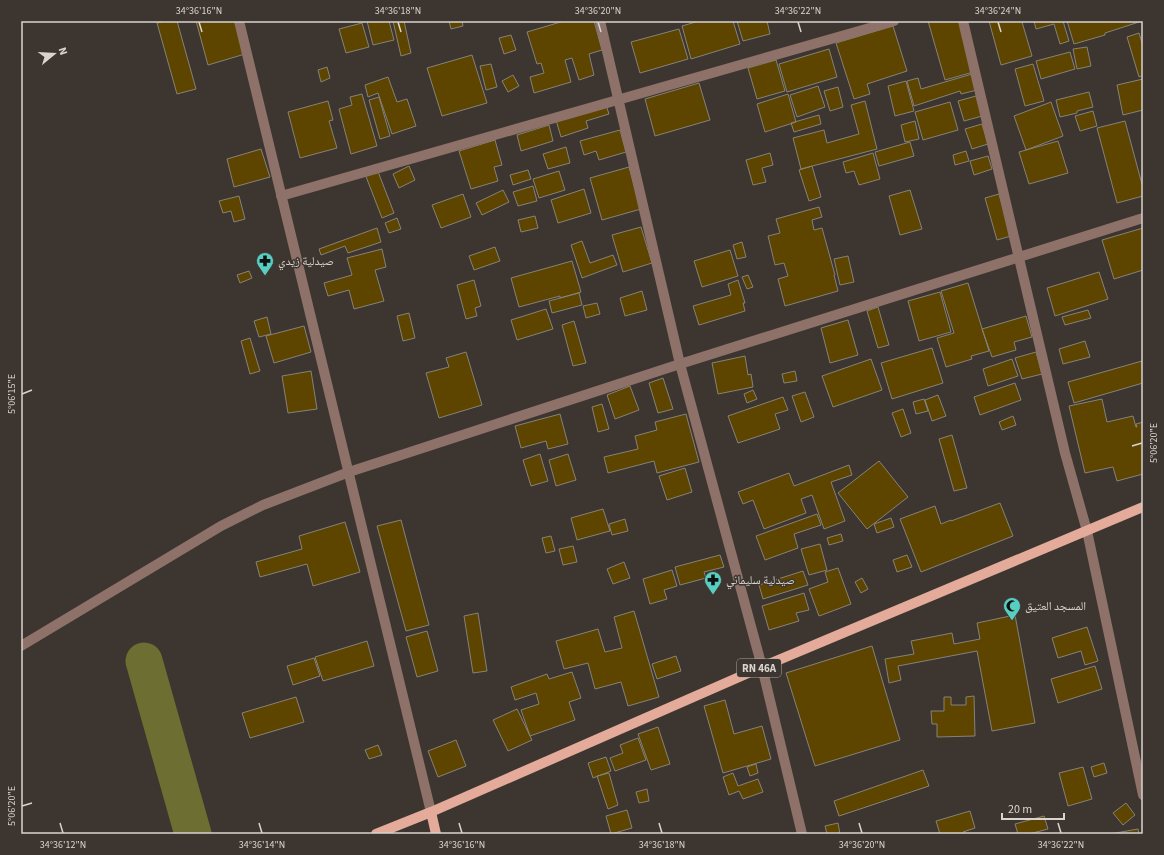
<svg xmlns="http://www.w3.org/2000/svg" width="1164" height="855" font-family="'Source Sans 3','Noto Naskh Arabic',sans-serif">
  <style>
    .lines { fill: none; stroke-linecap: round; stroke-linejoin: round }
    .river { stroke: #6c6f31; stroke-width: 37 }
    .building { fill: #5d4500; stroke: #868279 }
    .minor { stroke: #8e7269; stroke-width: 10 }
    .major { stroke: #e4ab9a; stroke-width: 10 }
    .ticks { fill: none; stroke: #d9d4d0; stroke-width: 1.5 }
    .labels { text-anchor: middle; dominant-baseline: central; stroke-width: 3; stroke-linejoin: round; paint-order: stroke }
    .shield { fill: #3d3630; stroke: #aaa5a0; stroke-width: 1 }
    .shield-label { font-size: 11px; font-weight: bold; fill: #d9d4d0 }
    .poi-label { font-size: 12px; fill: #d9d4d0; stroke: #3d3630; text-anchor: start }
    .neatline { fill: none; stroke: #d9d4d0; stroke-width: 1.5 }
    .ticks-label { font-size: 10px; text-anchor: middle; fill: #d9d4d0 }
  </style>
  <rect width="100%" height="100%" fill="#3d3630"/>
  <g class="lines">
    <path class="river" d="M144,661L193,834"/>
  </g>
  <path class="building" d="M165,21H177L196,89L177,94L157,23Z
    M196,21H235L245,54L208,65Z
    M367,21H389L394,40L373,45Z
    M393,21H404L411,53L401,56Z
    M449,21H462L463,26L451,29Z
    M564,21H594L602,50L589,54L594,75L579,80L572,58L565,60L571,82L534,93L530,77L544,73L541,63L537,64L527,32Z
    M699,21H733L740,44L691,59L682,26Z
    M737,21H767L770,34L743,41Z
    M928,21H963L977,71L945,80Z
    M989,21H1025L1022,22L1032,56L1001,65Z
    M1034,21H1063L1069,41L1060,44L1054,24L1036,29Z
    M1067,21H1139V22L1105,33V35L1074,44Z
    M362,23L369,47L346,53L339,29Z
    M893,26L907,71L867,84L870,94L854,99L836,43Z
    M679,29L688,59L640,73L631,42Z
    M1139,33L1143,46V75L1139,77L1127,37Z
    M511,35L516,50L504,54L499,38Z
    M1087,47L1091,66L1077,69L1073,49Z
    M829,49L837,77L787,92L779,64Z
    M1070,52L1075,69L1041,79L1036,61Z
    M472,55L487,103L442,116L427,68Z
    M776,60L785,91L757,99L748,68Z
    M491,64L497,87L486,90L480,66Z
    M1033,64L1044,101L1025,106L1015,69Z
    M327,67L330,78L321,82L318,70Z
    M972,74L977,90L961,94L960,91L914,106L907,81L918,78L921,89Z
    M513,75L519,86L508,92L502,81Z
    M388,77L397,102L407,99L416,126L392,134L378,93L368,97L365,85Z
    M1143,79V110L1123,115L1117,85Z
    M906,81L914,111L895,116L888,86Z
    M699,83L710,120L655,136L645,99Z
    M818,86L825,107L797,117L790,95Z
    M838,87L843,107L830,111L824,91Z
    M1089,92L1093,107L1077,111V113L1060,117L1056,100Z
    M362,94L377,146L351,154L339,109L352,105L350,97Z
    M788,94L796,122L765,132L757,104Z
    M976,96L982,116L964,121L958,101Z
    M379,97L390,136L380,139L369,100Z
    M328,101L333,120L329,121L337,148L300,158L288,112Z
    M865,101L877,149L801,169L793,138L824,130L827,143L859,134L851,105Z
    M950,102L958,130L923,140L915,112Z
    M1051,102L1063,136L1026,150L1014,116Z
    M606,105L609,114L586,121L588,128L561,137L556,120Z
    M1093,111L1097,126L1080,131L1075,116Z
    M819,115L821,124L794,132L791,123Z
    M915,121L919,139L905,142L901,125Z
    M1125,121L1143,188V196L1117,203L1097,128Z
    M982,124L988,144L972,149L965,129Z
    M549,125L553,141L521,151L517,135Z
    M620,130L626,152L599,160L596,151L584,155L580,141Z
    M495,140L502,165L494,167L498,181L471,189L459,151Z
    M1058,141L1068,173L1029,184L1019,152Z
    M910,142L914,156L879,166L875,152Z
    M566,147L570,163L548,169L543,154Z
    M261,149L270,177L234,187L227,159Z
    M966,151L969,161L955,165L953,155Z
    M770,153L773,165L762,168L766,182L753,185L746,160Z
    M873,153L880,179L859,185L854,171L846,173L843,162Z
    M988,156L992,169L974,175L970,161Z
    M409,166L415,180L399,188L393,174Z
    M812,166L821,197L809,201L799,170Z
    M629,167L641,209L602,220L590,178Z
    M377,169L394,213L382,218L365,174Z
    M528,170L531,179L513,185L510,175Z
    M559,171L565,190L539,198L533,179Z
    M533,186L537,201L518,206L513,192Z
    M584,189L591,213L558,223L551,200Z
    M503,190L509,202L482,215L476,203Z
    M910,190L922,229L900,235L889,196Z
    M463,194L471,217L441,228L432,205Z
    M999,194L1011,236L997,240L985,198Z
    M239,196L245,219L234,222L231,211L223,213L219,201Z
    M819,207L822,217L812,220L814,230L822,228L835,275H834L838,291L785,306L778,279L788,276L784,263L775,265L768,236L780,233L776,219Z
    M535,216L538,228L521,232L518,220Z
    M397,218L401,229L389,233L385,223Z
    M641,227L652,263L623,272L612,235Z
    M377,228L381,242L348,253L345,246L321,255L319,249Z
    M1143,228V270L1114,279L1102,240Z
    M582,241L590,263L613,255L617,265L582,278L571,245Z
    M742,242L746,257L737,259L733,245Z
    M495,247L500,261L474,270L469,256Z
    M382,249L386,267L375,270L384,301L354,309L349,290L328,296L324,283L352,275L347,258Z
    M730,250L738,276L702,287L694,261Z
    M848,256L854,282L840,285L834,259Z
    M572,261L581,292L560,298V296L519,307L511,278Z
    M249,271L252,278L240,283L237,275Z
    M1099,272L1108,299L1055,316L1047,288Z
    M748,275L753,287L747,289L742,277Z
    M474,280L481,306L475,308L477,316L466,319L457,285Z
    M738,280L745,303H743L745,311L699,325L693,306L731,295L728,284Z
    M968,283L989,351L971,356L972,359L946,367L937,338L954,333L941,291Z
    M642,291L647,310L625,316L620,298Z
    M940,292L951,332L919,341L908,301Z
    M579,293L582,305L552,313L549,301Z
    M597,303L600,314L586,318L583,306Z
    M878,307L889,345L878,348L867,311Z
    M546,309L553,329L517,340L511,320Z
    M1088,310L1091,318L1065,325L1062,317Z
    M409,313L415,338L403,341L397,316Z
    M1026,316L1032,337L1014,342L1016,350L992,357L982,329Z
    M267,317L271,334L259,337L254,321Z
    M848,320L858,355L830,363L821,328Z
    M574,321L586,363L573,366L562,325Z
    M304,326L311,352L274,363L266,336Z
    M250,338L260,371L250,374L241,341Z
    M1085,341L1090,357L1063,364L1059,349Z
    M932,348L943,383L892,399L881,363Z
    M466,352L482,405L439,418L426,373L449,367L446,358Z
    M1036,352L1042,374L1022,379L1015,358Z
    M745,356L748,375L751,374L753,387L718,394L712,363Z
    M871,359L882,390L833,407L822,376Z
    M1012,359L1018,376L988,386L983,369Z
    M1142,361L1143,383L1074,403L1068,382Z
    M311,371L317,409L288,413L282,376Z
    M795,371L797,381L784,383L782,374Z
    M663,378L673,409L658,413L649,383Z
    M1015,383L1021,400L980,415L974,397Z
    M630,386L639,410L615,419L607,395Z
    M753,390L757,399L747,403L744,394Z
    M805,392L814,417L801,422L792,396Z
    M938,395L946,416L932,421L925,400Z
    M783,397L788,410L775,414L780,429L738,443L728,416Z
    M924,399L928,411L916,414L913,402Z
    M1102,399L1107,422L1133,416L1136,427H1137L1136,424L1143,422V474L1117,481L1113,467L1085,473L1069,406Z
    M602,404L609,429L598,432L592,407Z
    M903,409L911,433L901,437L892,413Z
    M560,414L568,444L548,449L546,441L521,448L515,426Z
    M686,414L699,462L657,473L654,461L608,473L604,457L638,449L635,436L657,430L655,422Z
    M1013,416L1016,425L1002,430L999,422Z
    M952,435L967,488L954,491L939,439Z
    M540,454L548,481L531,486L523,460Z
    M568,454L576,480L556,486L549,460Z
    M879,461L908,497L867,529L838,493Z
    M849,465L852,475L831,482L845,521L824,529L812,495L801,499L806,513L764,529L753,500L743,504L738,492L789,473L794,486Z
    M685,468L692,492L667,500L659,476Z
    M1000,503L1013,536L921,572L900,519L935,506L941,524L951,520V521Z
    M603,509L610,531L577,540L571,518Z
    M817,514L821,525L794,534L798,548L765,560L756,536Z
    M891,518L894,527L877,533L874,524Z
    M625,519L628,531L612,535L609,524Z
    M401,520L429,625L406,631L377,526Z
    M345,522L360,572L313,586L307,564L260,577L256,562L302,549L299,536Z
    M841,534L843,541L829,545L827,538Z
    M551,536L555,551L546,553L542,538Z
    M820,544L827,570L809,575L801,549Z
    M573,546L577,562L563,565L559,549Z
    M720,555L724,567L704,572L706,578L680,585L675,567Z
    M907,555L912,567L897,572L893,560Z
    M624,562L630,578L613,584L607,569Z
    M838,568L851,604L819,616L809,589L828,582L825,572Z
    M672,570L677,586L664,590L667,599L650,604L643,579Z
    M803,571L808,585L763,599L759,585Z
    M862,578L868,589L861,593L855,582Z
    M804,593L809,610L796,613L799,621L769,630L762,606Z
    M634,611L659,697L628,706L621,682L595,689L588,663L564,669L556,641L598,629L605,652L622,648L614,617Z
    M478,613L487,671L473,673L464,616Z
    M1015,615L1035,723L992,731L977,651L898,666L901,680L889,683L885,659L914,654L911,641L952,633L954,644L980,639L977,623Z
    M1087,627L1098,661L1085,665L1081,651L1058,658L1052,638Z
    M427,631L438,671L417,677L406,637Z
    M367,641L374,666L323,681L315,657Z
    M872,646L900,740L815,766L786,673Z
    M676,656L681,671L657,679L652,664Z
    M314,658L320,676L293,685L287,666Z
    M1095,666L1102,689L1058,703L1051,679Z
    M572,672L581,698L569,702L575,720L530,736L521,710L539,704L536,693L515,700L511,687L547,674L549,679Z
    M974,696L975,736L937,737V724H932L931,711H944V697H951V705H966V697Z
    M296,697L304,722L250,738L242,713Z
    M725,700L734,734L762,726L771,759L723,773L704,706Z
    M517,709L532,740L508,751L493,720Z
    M658,727L670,764L651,770L638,734Z
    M638,738L646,760L615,771L610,758L623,753L620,745Z
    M456,740L466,766L438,777L428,751Z
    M378,745L382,755L369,759L365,750Z
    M606,757L611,771L593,778L588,763Z
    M1104,763L1107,773L1094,777L1091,767Z
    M756,764L758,773L750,776L747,767Z
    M1083,767L1092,799L1068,806L1059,773Z
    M923,770L929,786L839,816L834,801Z
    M609,773L618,805L608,809L597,776Z
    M733,773L738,786L758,779L763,792L743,799L739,791L729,795L723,777Z
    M647,789L649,801L639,803L636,792Z
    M1126,803L1135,815L1123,825L1113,813Z
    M627,810L632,828L611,834L606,816Z
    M970,811L975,828L963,832L964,834H940L936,821Z
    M1044,816L1048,829L1029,834H1018L1015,824Z
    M838,823L840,834H827L825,826Z
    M1138,829L1139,834H1110Z"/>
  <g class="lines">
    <path class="minor" d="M239,21L431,812
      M963,21L1065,453L1087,531L1143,795
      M281,196L894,21
      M21,646L221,526L263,505L349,472L680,364L600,21
      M802,834L762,667L680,364L1143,218"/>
    <path class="major" d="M431,812L436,834
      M376,834L431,812L762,667L1143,507"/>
  </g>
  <path class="ticks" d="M199,22L202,32M398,22L401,32M598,22L601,32M798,22L801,32M998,22L1001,32M22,394L32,390M1132,446L1142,443M22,806L32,803M60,823L63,833M259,823L262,833M459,823L462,833M659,823L662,833M859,823L862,833M1058,823L1061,833"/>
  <defs>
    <symbol id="pharmacy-pin" viewBox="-11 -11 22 30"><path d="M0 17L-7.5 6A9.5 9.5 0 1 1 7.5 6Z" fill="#57cec1" stroke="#3d3630"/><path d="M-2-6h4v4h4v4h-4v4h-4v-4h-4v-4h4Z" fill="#111"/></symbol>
    <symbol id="mosque-pin" viewBox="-11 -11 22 30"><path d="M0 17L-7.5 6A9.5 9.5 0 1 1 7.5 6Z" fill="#57cec1" stroke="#3d3630"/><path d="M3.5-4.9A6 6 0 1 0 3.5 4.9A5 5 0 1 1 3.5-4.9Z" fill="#111"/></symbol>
  </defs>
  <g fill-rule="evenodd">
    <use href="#pharmacy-pin" x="255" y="251" width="20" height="27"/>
    <use href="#pharmacy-pin" x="703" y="570" width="20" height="27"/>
    <use href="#mosque-pin" x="1002" y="596" width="20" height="27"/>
  </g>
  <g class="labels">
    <rect class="shield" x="737" y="659" width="44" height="18" rx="3"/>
    <g class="shield-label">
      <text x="759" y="668">RN 46A</text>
    </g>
    <g class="poi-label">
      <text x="278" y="261">صيدلية زيدي</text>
      <text x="726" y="580">صيدلية سليماني</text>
      <text x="1025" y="606">المسجد العتيق</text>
    </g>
  </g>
  <rect width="1164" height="855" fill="none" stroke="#3d3630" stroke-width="44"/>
  <g transform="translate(54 54) rotate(72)" stroke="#3d3630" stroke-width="3" paint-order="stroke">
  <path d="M0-3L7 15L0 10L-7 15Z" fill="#d9d4d0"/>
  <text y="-6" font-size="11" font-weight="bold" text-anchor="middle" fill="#d9d4d0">N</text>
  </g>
  <path d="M1002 813v6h62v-6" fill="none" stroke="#d9d4d0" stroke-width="2"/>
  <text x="1008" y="813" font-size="12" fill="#d9d4d0" stroke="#3d3630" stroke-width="3" paint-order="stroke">20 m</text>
  <rect x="22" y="22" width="1120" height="811" class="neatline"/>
  <g class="ticks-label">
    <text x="199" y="14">34°36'16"N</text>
    <text x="398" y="14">34°36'18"N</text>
    <text x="598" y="14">34°36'20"N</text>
    <text x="798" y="14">34°36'22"N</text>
    <text x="998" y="14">34°36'24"N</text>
    <text transform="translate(11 394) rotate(-90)" y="4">5°06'15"E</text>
    <text transform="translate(1153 443) rotate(-90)" y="4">5°06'20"E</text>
    <text transform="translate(11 806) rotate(-90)" y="4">5°06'20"E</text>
    <text x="63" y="848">34°36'12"N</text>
    <text x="262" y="848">34°36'14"N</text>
    <text x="462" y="848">34°36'16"N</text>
    <text x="662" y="848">34°36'18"N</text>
    <text x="862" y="848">34°36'20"N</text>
    <text x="1061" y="848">34°36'22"N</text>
  </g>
</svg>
